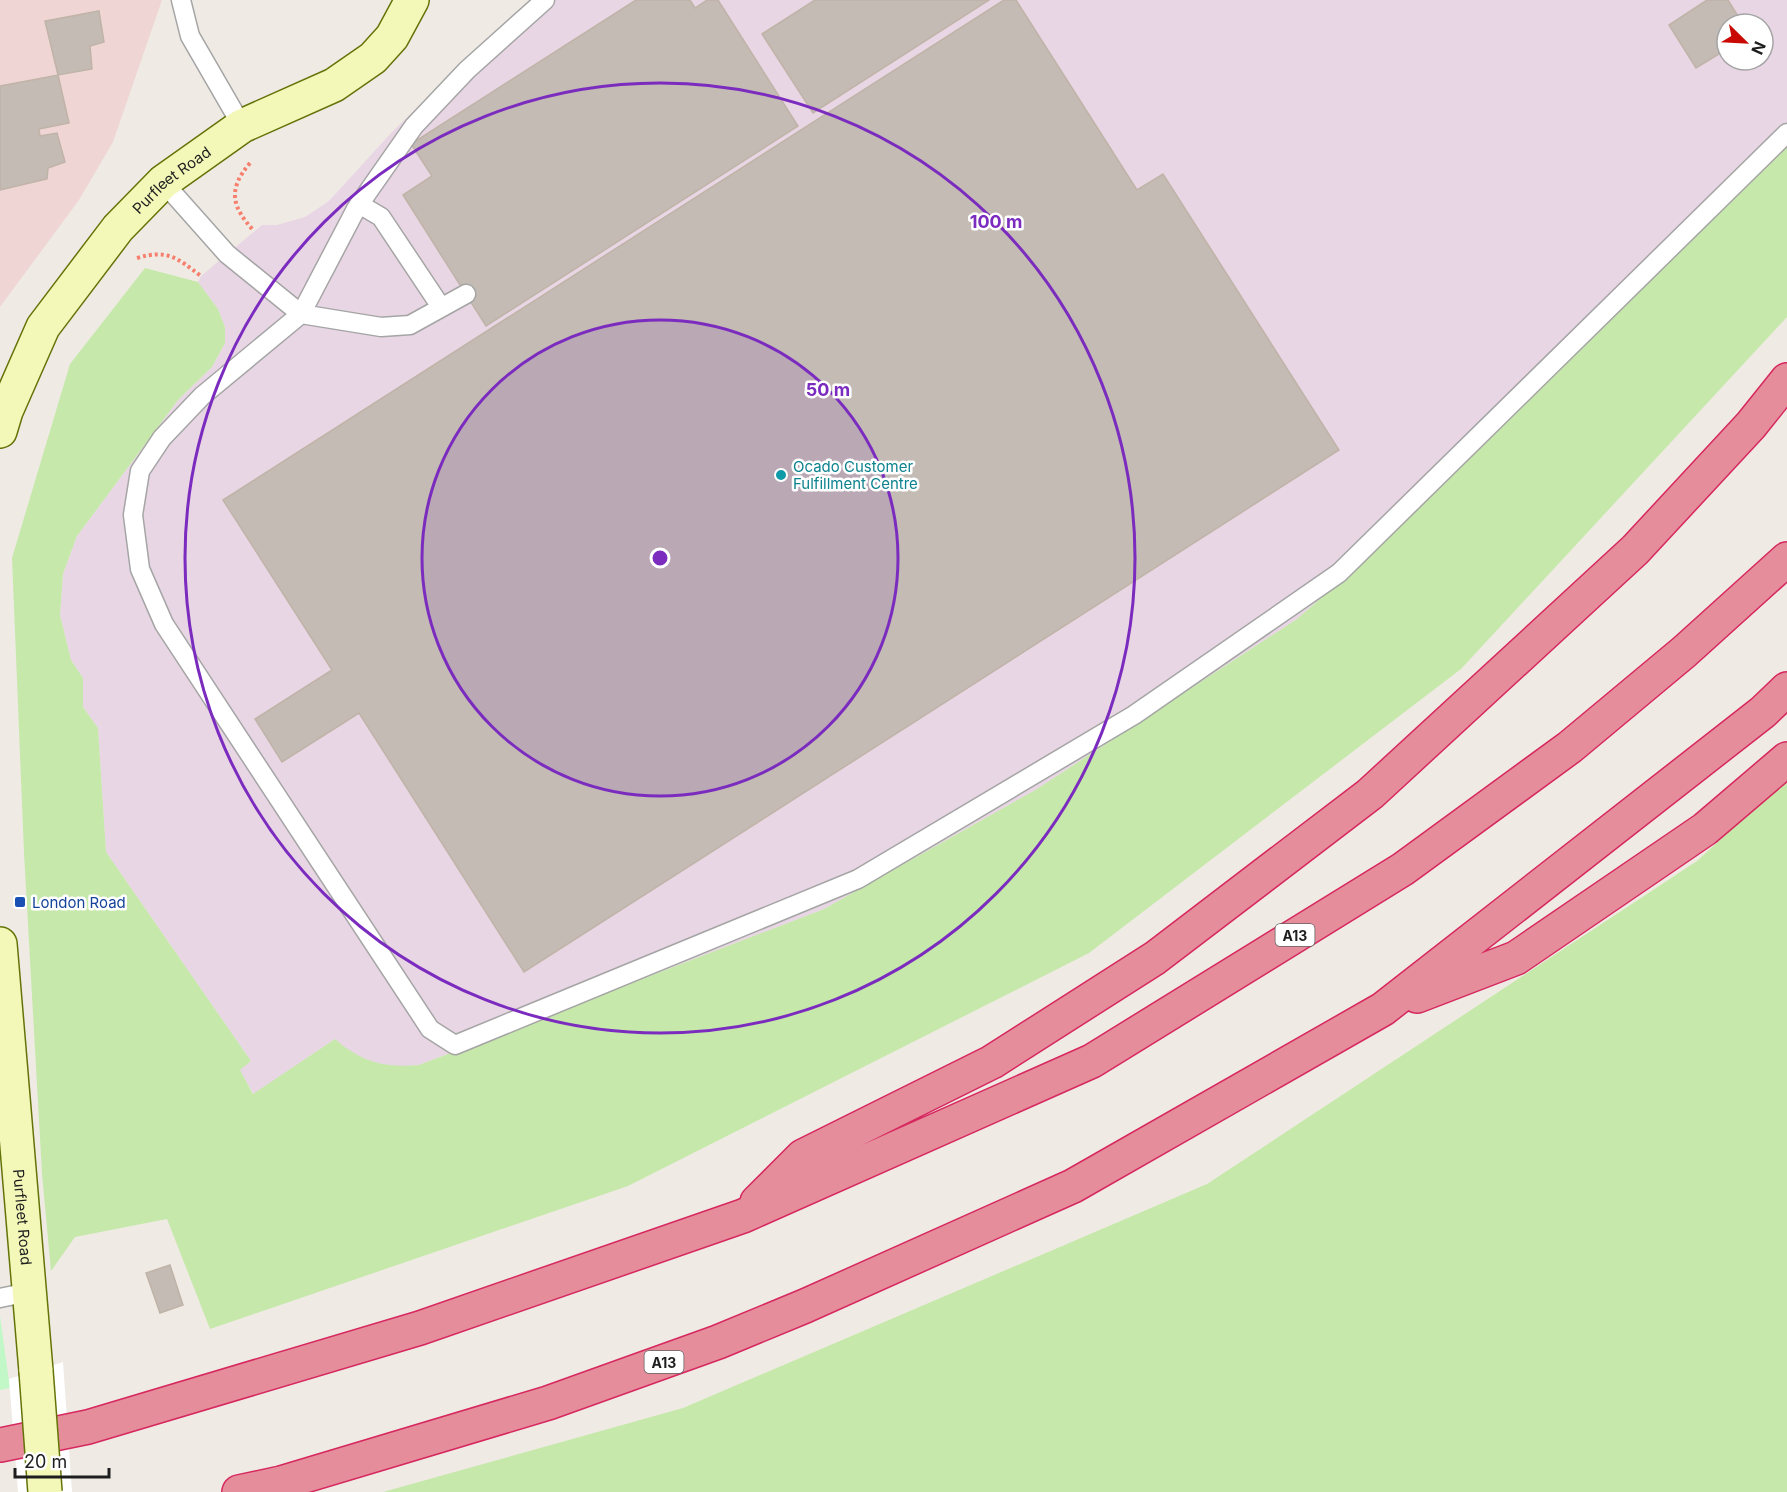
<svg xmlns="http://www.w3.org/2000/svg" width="1787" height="1492" font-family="Inter,sans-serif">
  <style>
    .commercial { fill: #efd5d4 }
    .industrial { fill: #e8d6e4; fill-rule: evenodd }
    .grass { fill: #c7e8ab }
    .park { fill: #c2f8c8 }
    .pier { fill: #fff }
    .building { fill: #c3bbb4; stroke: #c0b3a7; stroke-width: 1.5 }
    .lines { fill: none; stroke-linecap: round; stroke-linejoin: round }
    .lane-casing { stroke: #a5a5a5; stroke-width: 21 }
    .secondary-casing { stroke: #647307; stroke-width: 36 }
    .highway-casing { stroke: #d6285f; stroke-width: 36 }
    .path { stroke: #f77f6d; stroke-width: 4; stroke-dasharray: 3 3; stroke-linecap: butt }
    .lane { stroke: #fff; stroke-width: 18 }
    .secondary { stroke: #f3f8b9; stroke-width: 33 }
    .highway { stroke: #e58d9b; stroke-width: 33 }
    .secondary-bridge-casing { stroke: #647307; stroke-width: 36; stroke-linecap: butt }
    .secondary-bridge { stroke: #f3f8b9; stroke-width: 33 }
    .ring { fill: none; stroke: #7b2cbf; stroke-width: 3 }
    .culture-dot { fill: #0f9aa8; stroke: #fff; stroke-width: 2 }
    .transit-dot { fill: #1a4fb4; stroke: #fff; stroke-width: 2 }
    .labels { text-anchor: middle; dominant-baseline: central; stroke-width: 5; stroke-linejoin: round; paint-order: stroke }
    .shield { fill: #fff; stroke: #626262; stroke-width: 1.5 }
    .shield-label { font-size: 14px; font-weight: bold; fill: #1e1e1e }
    .street-label { font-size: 15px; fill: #1e1e1e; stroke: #fff }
    .culture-label { font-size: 15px; fill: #0d838f; stroke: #fff; text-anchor: start }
    .transit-label { font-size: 15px; fill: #164399; stroke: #fff; text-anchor: start }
    .centre { fill: #7b2cbf; stroke: #fff; stroke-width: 3 }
    .ring-label { font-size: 18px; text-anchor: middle; font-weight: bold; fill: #7b2cbf; stroke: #fff; stroke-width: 5; stroke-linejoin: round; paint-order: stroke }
  </style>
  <rect width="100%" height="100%" fill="#efebe4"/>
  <path class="commercial" d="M0,0H162L113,142L79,200L0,307Z"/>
  <path class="industrial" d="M532,0H1787V141L1375,551L1297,619L1037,789L824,909L419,1065L395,1067L367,1061L345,1048L335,1039L254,1094L239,1070L251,1061L106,852L98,728L83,707V678L71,660L60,615L63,574L77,536L178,400L212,367L225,343V327L218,309L198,282L201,276L262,225H277L305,217L329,201L392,132L496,31ZM1727,24H1763V60H1727Z"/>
  <path class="grass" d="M1787,141V317L1461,669L1089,953L628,1186L210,1329L167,1219L75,1237L51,1271L42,1174L24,853L12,558L70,364L145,268L198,282L218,309L225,327V343L212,367L178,400L77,536L63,574L60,615L71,660L83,678V707L98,728L106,852L251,1061L240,1070L253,1094L335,1039C361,1062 385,1068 419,1065L824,909L1037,789L1297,619L1375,551Z
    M1787,778V1492H383L683,1408L1207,1184L1697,861Z"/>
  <path class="park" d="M0,1316L10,1388L0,1390Z"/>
  <path class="pier" d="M63,1362L72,1492H18L9,1379Z"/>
  <path class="building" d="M636,0H690L695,8L707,0H718L798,126L486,326L403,195L432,176L411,144Z
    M815,0H989L813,113L762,34Z
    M1004,0H1016L1137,190L1163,174L1339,450L524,972L359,713L282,762L255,719L332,670L223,500Z
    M1707,0H1728L1743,24H1727V49L1696,68L1669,25Z
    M99,11L104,42L90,46L92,69L58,75L45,21Z
    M58,75L69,123L39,129L40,136L57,133L65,162L48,168L47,179L0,190V86Z
    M170,1265L183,1305L160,1313L146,1273Z"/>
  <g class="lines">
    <defs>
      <path id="lane" d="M181,0L190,36L242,126
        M545,0L467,70L414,126L356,209L301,314L202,396L162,438L140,471L133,515L140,569L164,624L430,1029L455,1045L858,879L1134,715L1339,573L1787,133
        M163,182L227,254L301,314L381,327L410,325L466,294
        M359,204L381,217L441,307
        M0,1298L29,1292"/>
      <g id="secondary">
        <path id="s1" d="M0,431L6,411L43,327L118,228L163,182L242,126L334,85L373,58L392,37L412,0"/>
        <path id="s2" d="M0,944L36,1371"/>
      </g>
      <path id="highway" d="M1417,996L1516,958L1705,829L1787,759
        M757,1202L803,1156L992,1062L1155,958L1370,794L1635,550L1751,425L1787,380
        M0,1445L88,1427L420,1328L743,1216L1092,1061L1403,869L1570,747L1684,652L1787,559
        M239,1492L281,1483L548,1403L718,1342L805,1306L1073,1186L1383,1009L1763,712L1787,689"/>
    </defs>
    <use href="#lane" class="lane-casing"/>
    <use href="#secondary" class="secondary-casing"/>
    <use href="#highway" class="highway-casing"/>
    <path class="path" d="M250,163C227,190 232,207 254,231
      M137,258C168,249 177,258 201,276"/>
    <use href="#lane" class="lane"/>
    <use href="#secondary" class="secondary"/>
    <use href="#highway" class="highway"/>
    <defs>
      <path id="secondary-bridge" d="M36,1371L45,1492"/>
    </defs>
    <use href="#secondary-bridge" class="secondary-bridge-casing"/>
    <use href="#secondary-bridge" class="secondary-bridge"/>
  </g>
  <circle cx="660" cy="558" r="238" fill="#7b2cbf" fill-opacity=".12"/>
  <g class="ring">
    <circle cx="660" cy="558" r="238"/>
    <circle cx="660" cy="558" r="475"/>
  </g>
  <circle class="culture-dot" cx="781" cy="475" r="6"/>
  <rect class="transit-dot" x="14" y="896" width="12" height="12" rx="3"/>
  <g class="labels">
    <g class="shield">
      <rect x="1275.5" y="924" width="39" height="22" rx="4.5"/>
      <rect x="644.5" y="1351" width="39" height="22" rx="4.5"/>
    </g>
    <g class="shield-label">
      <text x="1295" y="935">A13</text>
      <text x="664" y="1362">A13</text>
    </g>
    <g class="street-label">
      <text stroke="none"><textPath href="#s1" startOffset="309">Purfleet Road</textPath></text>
      <text stroke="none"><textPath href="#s2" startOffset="274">Purfleet Road</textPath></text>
    </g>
    <g class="culture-label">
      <text x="793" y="466">Ocado Customer<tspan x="793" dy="17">Fulfillment Centre</tspan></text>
    </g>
    <g class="transit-label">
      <text x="32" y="902">London Road</text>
    </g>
  </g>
  <circle cx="660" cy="558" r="9" class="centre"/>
  <g class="ring-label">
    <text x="996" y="228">100 m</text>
    <text x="828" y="396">50 m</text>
  </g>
  <g transform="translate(1745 42) rotate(114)"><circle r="28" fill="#ffffff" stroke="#a5a5a5" stroke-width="1.5"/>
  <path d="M0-4.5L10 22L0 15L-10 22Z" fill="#c80904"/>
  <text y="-9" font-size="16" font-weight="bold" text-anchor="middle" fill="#1e1e1e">N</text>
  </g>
  <path d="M15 1468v9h94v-9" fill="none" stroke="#1e1e1e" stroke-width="3"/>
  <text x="24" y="1468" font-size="18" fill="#1e1e1e" stroke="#ffffff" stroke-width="4.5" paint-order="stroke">20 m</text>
</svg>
